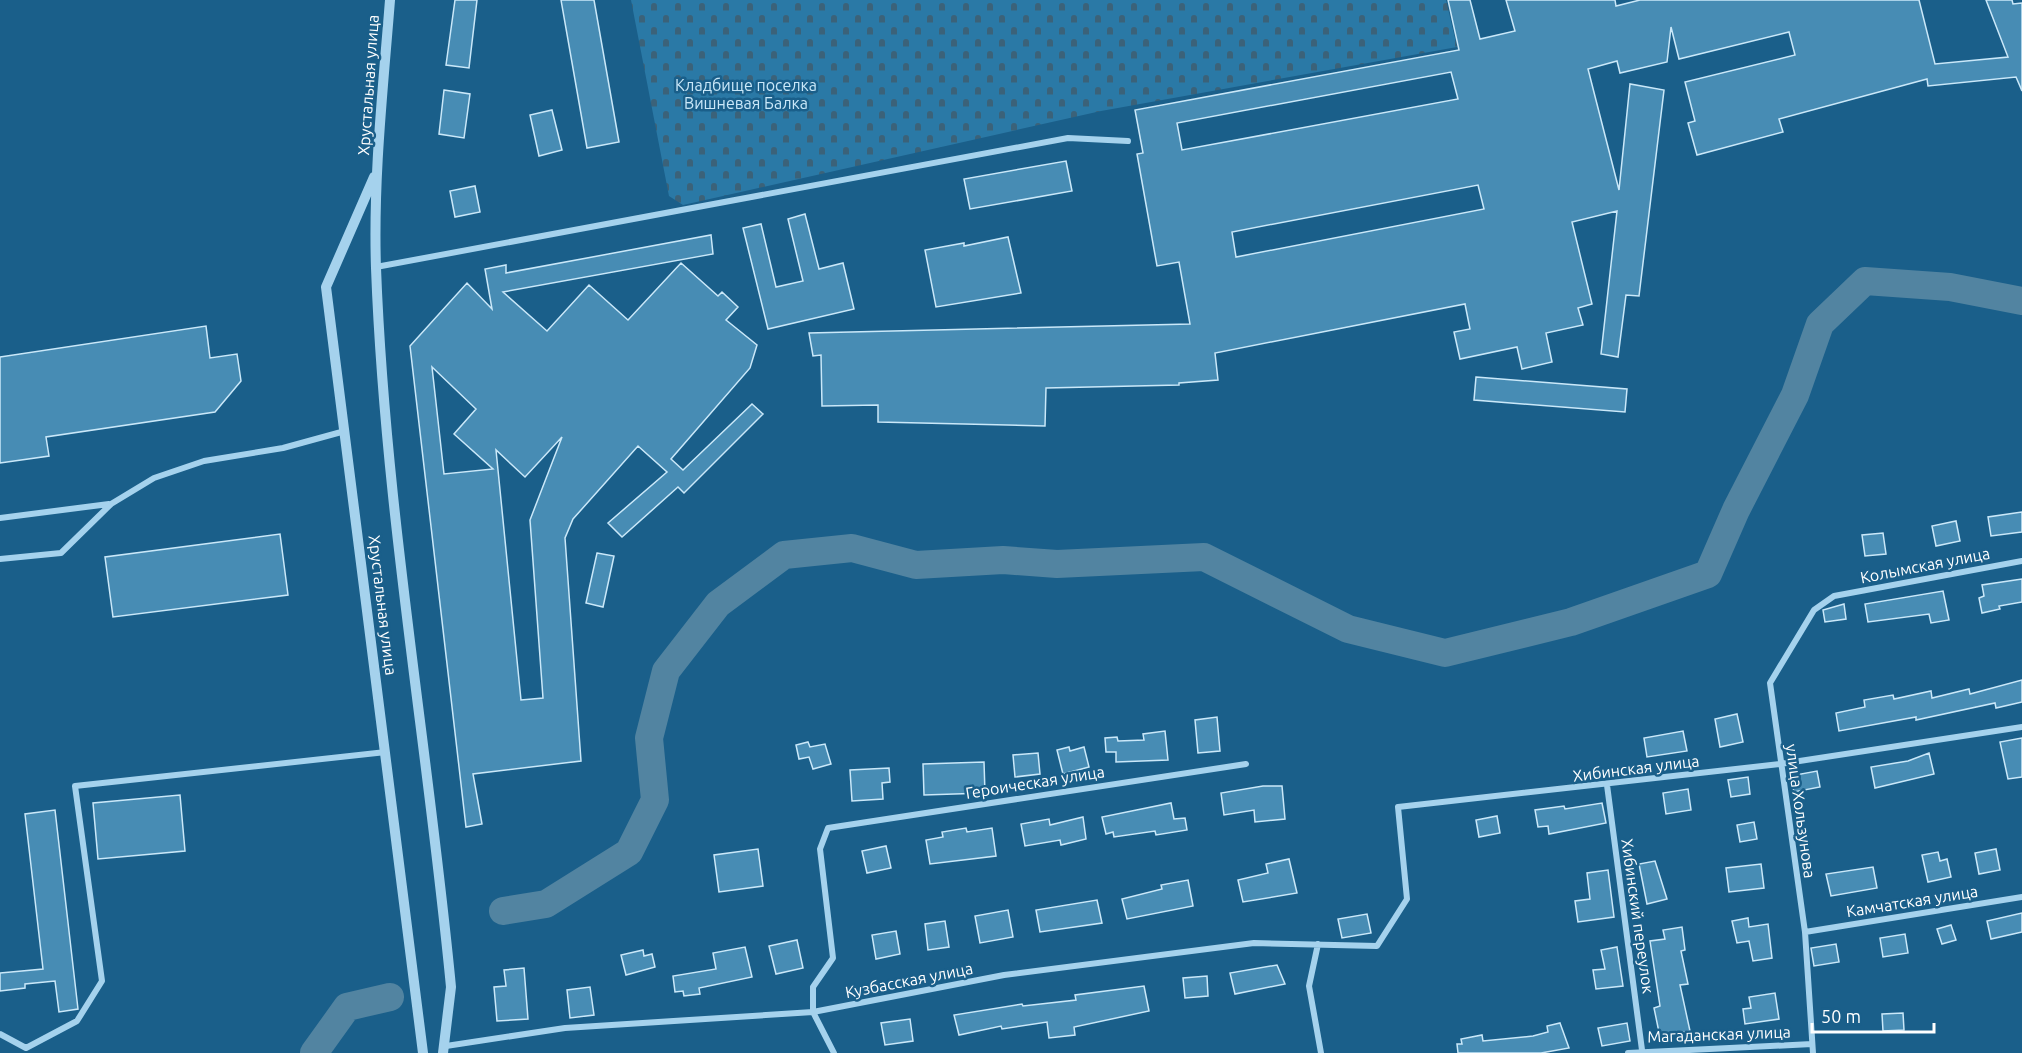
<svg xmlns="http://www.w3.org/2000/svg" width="2022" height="1053" font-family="Ubuntu,sans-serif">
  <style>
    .cemetery { fill: url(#cemetery-stones) }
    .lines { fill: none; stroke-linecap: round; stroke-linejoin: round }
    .river { stroke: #5284a1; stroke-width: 28 }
    .building { fill: #478cb4; stroke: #cae8f9; stroke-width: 1.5; fill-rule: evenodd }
    .minor { stroke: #a5d2ed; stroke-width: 6 }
    .tertiary { stroke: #a5d2ed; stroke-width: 10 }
    .labels { text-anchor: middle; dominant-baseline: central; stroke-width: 5; stroke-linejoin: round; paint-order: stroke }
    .street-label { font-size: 16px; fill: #fff; stroke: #1a5f8a }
    .park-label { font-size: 16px; fill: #cae8f9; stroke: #1a5f8a }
  </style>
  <defs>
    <pattern id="cemetery-stones" width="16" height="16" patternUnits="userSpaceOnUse" patternTransform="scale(1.5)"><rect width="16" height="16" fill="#2a79a6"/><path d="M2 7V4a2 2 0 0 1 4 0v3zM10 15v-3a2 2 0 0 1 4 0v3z" fill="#3b6279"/></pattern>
  </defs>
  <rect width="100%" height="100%" fill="#1a5f8a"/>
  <path class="cemetery" d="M631,0H1446L1457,47L1101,111L683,205L669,196Z"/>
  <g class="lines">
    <path class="river" d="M503,911L546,904L629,852L655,800L649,738L666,671L718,604L784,555L852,548L916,565L1003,560L1057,564L1204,557L1348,629L1445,653L1571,622L1708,574L1736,510L1795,395L1820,324L1865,281L1950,287L2022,301
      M314,1053L347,1007L390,997"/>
  </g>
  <path class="building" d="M455,0H477L469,68L446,65Z
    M561,0H594L619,142L587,148Z
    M1448,0H1470L1480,39L1515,31L1506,0H1615L1616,6L1640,0H1919L1935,64L2008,57L1986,0H2012L2013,4L2022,3V91L2016,77L1928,86L1927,79L1779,119L1783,132L1697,155L1688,123L1695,121L1685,82L1795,55L1789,32L1679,59L1671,27L1667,62L1620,73L1617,61L1588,69L1619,190L1630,84L1664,90L1639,296L1626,295L1618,357L1601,354L1617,211L1572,222L1592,304L1578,308L1583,325L1546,333L1552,362L1522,369L1517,347L1460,359L1454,332L1470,329L1465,304L1215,353L1218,380L1179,383V385L1046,388L1045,426L878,422V405L822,406L821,355L813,356L809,333L1190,324L1179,262L1157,266L1137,154L1143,153L1135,110L1459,50ZM1451,72L1458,99L1182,150L1177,123ZM1478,185L1484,209L1236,257L1232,232Z
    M444,90L470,94L464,138L439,134Z
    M552,110L562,150L539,156L530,115Z
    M1066,161L1072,191L970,209L964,179Z
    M475,186L480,212L455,217L450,191Z
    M805,214L819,269L843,263L854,309L768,329L743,228L761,224L776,287L803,281L788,219Z
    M711,235L713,254L503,292L547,331L589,285L628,320L681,263L718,296L722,292L738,307L726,320L757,345L750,368L671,459L683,470L752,404L763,414L684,493L678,487L622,537L608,523L667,472L638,446L573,519L565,538L581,761L473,774L482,824L466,827L410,346L467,283L492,309L485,269L506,265V273ZM432,367L476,409L454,434L493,469L444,474ZM562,437L530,520L543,698L521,700L496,450L525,477Z
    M1008,237L1021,293L936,307L925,250L964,243V246Z
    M206,326L210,358L237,354L241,381L215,412L46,437L49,456L0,463V357Z
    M1476,377L1627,389L1625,412L1474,400Z
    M2022,512V532L1991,536L1988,517Z
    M1956,521L1960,541L1936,546L1932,526Z
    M1883,533L1886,554L1865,556L1862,535Z
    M280,534L288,595L113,617L105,557Z
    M597,553L614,556L603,607L586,603Z
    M2022,579V602L1999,606L2000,609L1982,613L1979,598L1984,596L1982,585Z
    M1943,591L1949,620L1931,623L1929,614L1868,622L1865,604Z
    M1844,604L1846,619L1825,622L1823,610Z
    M2022,680V702L1996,708L1995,703L1916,720V717L1839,731L1836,713L1865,707L1864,700L1893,695L1894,699L1931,691L1932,698L1969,689L1970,694Z
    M1737,714L1743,742L1720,747L1715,719Z
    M1217,717L1220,751L1198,753L1195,720Z
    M1165,731L1168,760L1116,762V752H1106L1105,738L1117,737L1118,741L1144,740L1143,734Z
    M1683,731L1687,751L1647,757L1644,738Z
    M2022,738V777L2008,779L2000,742Z
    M808,742L810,747L825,744L831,764L813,769L809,757L799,759L796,745Z
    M1069,747L1070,751L1084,747L1089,767L1063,774L1057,750Z
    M1038,753L1040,774L1015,777L1013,755Z
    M1929,753L1934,774L1875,788L1871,767L1908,761Z
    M984,762L985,793L924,795L923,764Z
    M889,768L890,782L882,783L883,799L852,801L850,770Z
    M1817,771L1820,787L1794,792L1790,776Z
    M1748,777L1750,794L1731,797L1728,780Z
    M1263,786H1282L1285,819L1255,822L1254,810L1224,815L1221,793Z
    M1688,789L1691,810L1666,814L1663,793Z
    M180,795L185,851L98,859L93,803Z
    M1171,803L1174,819L1185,818L1187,830L1156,835L1155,831L1114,837L1113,832L1106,834L1102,817Z
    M1602,803L1606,823L1549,834L1548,826L1538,827L1535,810L1564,806L1565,809Z
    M55,810L78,1009L59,1012L55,981L25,984V988L0,991V973L43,969L25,814Z
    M1497,816L1500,833L1479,837L1476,820Z
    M1083,817L1086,839L1061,845L1060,840L1025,846L1021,824L1049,819L1050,825Z
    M1754,822L1757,839L1740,842L1737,825Z
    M966,828L967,832L992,828L996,856L930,864L926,840L943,837L942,832Z
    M886,846L891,868L867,873L862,851Z
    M758,849L763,886L719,892L714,855Z
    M1996,849L2000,870L1979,874L1975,853Z
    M1938,852L1940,861L1947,859L1951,877L1928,882L1922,855Z
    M1289,859L1297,893L1243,902L1238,880L1268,873L1266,864Z
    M1655,861L1667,899L1647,904L1639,864Z
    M1761,864L1764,888L1729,892L1726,868Z
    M1873,867L1877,888L1831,896L1826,874Z
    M1608,870L1614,917L1578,922L1575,901L1590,899L1587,873Z
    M1188,880L1193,906L1127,919L1122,899L1162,889L1161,885Z
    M1097,900L1102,923L1040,932L1036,910Z
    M1008,910L1013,937L980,943L975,916Z
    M2022,913V932L1991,939L1987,921Z
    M1367,914L1371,933L1342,938L1338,919Z
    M1748,918L1749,927L1768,924L1772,958L1753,961L1749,941L1737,943L1732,921Z
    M945,921L949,947L928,950L925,924Z
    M1951,925L1956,940L1942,944L1937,929Z
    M1682,927L1685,950L1681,951L1688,984L1680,985L1690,1031L1660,1037L1654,1008L1660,1006L1650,941L1665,939L1663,930Z
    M896,931L900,954L876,959L872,935Z
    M1905,934L1908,953L1883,957L1880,938Z
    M797,940L803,968L776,974L769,946Z
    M1836,944L1839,962L1814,966L1811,948Z
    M745,947L752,977L699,988L700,994L684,996L683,991L675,992L673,976L716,969L713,953Z
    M1617,947L1623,986L1596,989L1593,970L1605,969L1601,950Z
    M643,950L644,956L652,954L655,967L626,975L621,955Z
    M1277,965L1285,984L1235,994L1230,973Z
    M524,968L528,1019L497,1021L494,987L506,986L504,970Z
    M1207,976L1208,996L1185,998L1183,978Z
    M1144,986L1149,1011L1074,1027L1075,1035L1049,1038L1047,1022L1002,1029L1001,1026L959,1035L954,1015L1022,1004L1023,1006L1076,1000L1075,995Z
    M590,987L594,1015L570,1018L567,990Z
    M1775,993L1779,1019L1745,1024L1743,1009L1751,1008L1749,997Z
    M1903,1013L1904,1030L1883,1031L1882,1014Z
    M910,1019L913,1041L885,1045L881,1023Z
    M1560,1023L1569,1048L1541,1053H1458L1457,1044H1462L1461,1039L1482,1035L1483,1041L1533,1036L1548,1032L1547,1026Z
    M1627,1023L1630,1041L1602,1046L1598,1028Z"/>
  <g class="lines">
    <path class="minor" d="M376,267L1068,138L1128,141
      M0,518L109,504
      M0,559L61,553L111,504L154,478L204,461L283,448L345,431
      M1607,785L1642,1050
      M1805,932L2022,897
      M1318,944L1309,986L1321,1053
      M0,1034L26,1048L77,1021L102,981L75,786L386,752
      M446,1046L565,1028L813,1012L1004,975L1254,943L1377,946L1407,899L1398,807L1780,764L2022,727
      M834,1053L813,1012V987L833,958L820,849L828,828L1246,764
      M1628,1053L1812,1044
      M1813,1053L1805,932L1770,683L1814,610L1834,596L2022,561"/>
    <path class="tertiary" d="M390,0C383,89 373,179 376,268C385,509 428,747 451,987L443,1053
      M374,177L326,287L423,1053"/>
  </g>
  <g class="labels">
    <g class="street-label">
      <text transform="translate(368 85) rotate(-86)">Хрустальная улица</text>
      <text transform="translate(1925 565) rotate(-11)">Колымская улица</text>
      <text transform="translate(383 605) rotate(83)">Хрустальная улица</text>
      <text transform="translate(1636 768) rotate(-7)">Хибинская улица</text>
      <text transform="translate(1035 782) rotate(-9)">Героическая улица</text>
      <text transform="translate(1801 811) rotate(82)">улица Хользунова</text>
      <text transform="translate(1912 901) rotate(-9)">Камчатская улица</text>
      <text transform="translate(1638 916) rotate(82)">Хибинский переулок</text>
      <text transform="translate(909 980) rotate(-11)">Кузбасская улица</text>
      <text transform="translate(1719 1034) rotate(-2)">Магаданская улица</text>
    </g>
    <g class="park-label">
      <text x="746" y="85">Кладбище поселка<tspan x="746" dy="18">Вишневая Балка</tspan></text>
    </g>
  </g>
  <path d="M1812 1023v9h122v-9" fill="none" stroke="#ffffff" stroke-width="3"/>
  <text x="1821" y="1023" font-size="18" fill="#ffffff" stroke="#1a5f8a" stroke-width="4.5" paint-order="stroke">50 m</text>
</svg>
